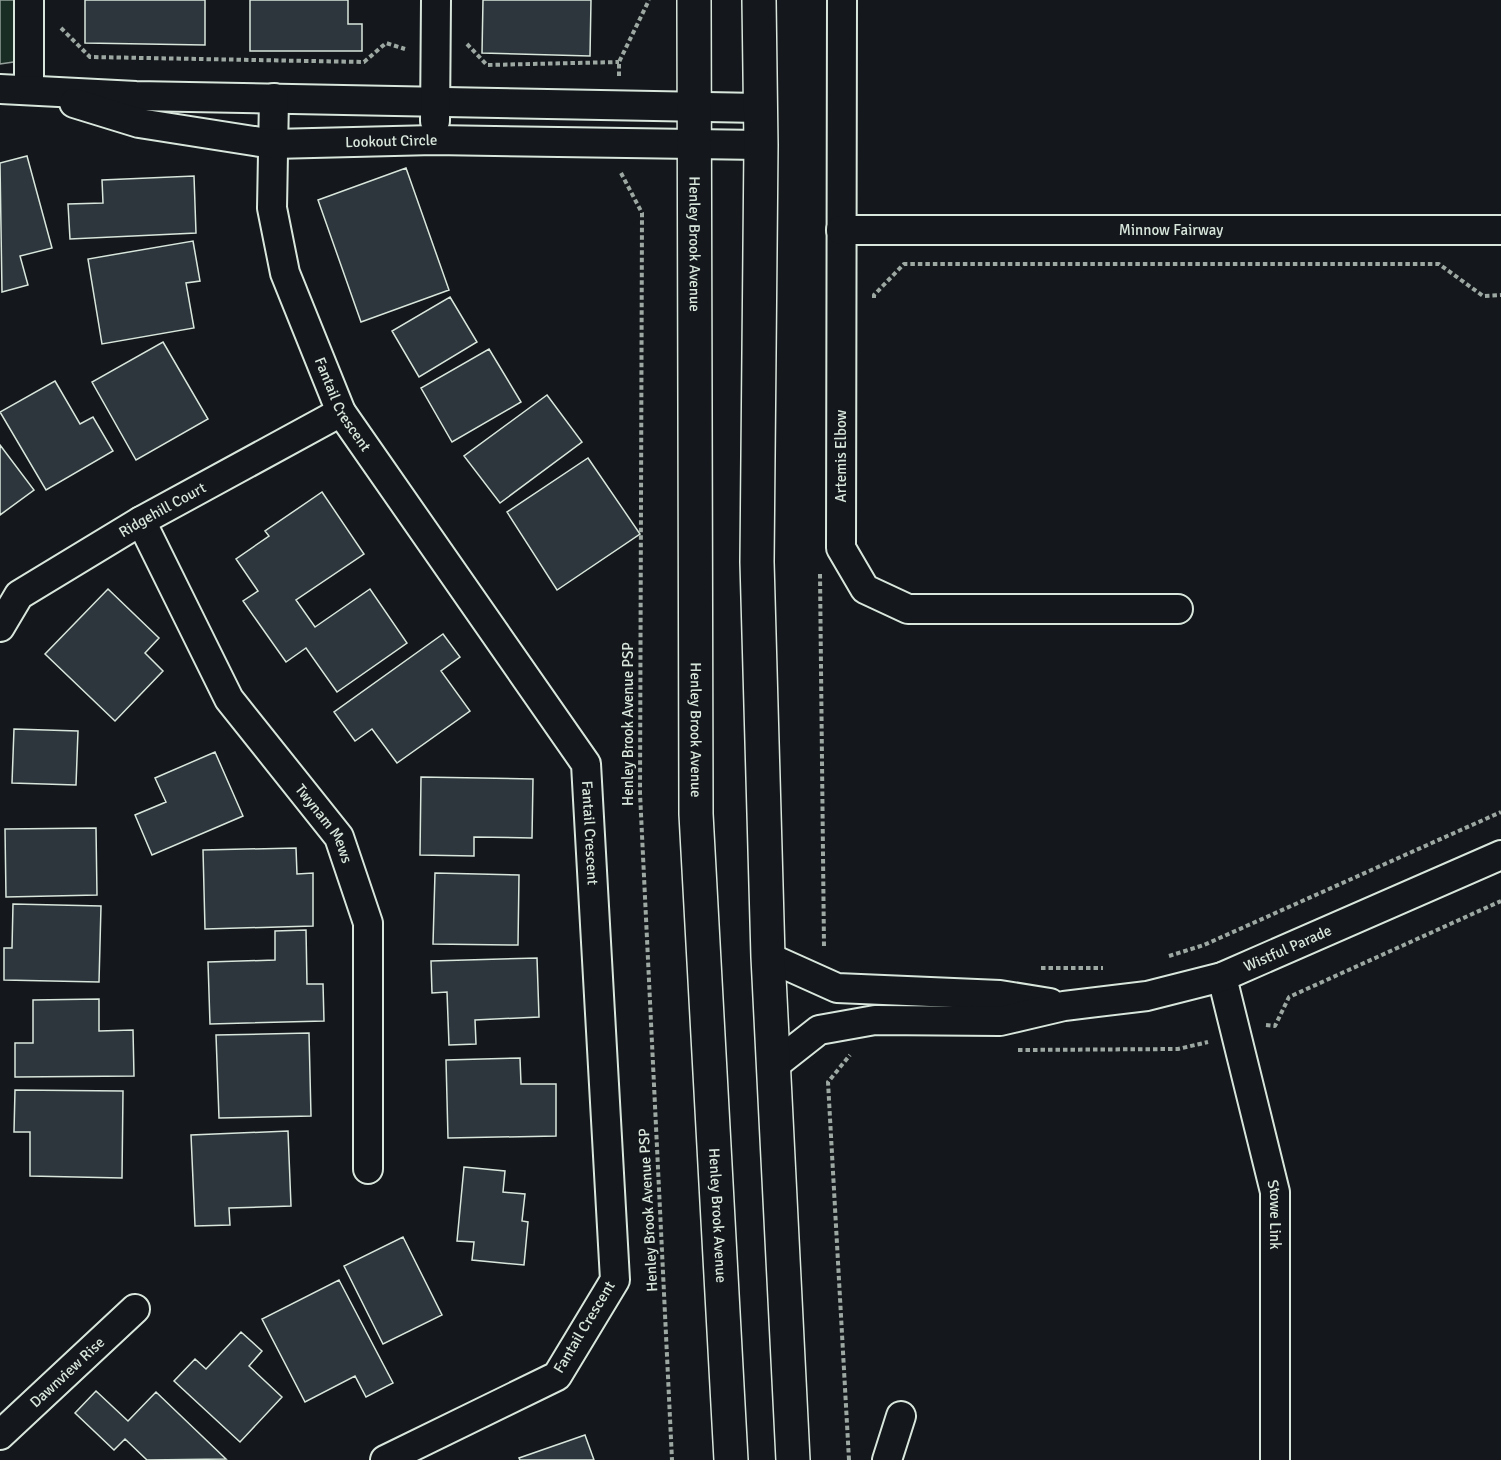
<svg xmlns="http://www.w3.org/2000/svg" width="1501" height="1460" font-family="Signika,sans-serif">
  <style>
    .green { fill: #1a2d24; stroke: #939e99; stroke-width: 1.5 }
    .building { fill: #2c363c; stroke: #d8e6dc; stroke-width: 1.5 }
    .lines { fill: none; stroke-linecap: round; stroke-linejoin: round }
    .minor-casing { stroke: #d8e6dc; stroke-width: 32 }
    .secondary-casing { stroke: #d8e6dc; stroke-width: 36 }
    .path { stroke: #9da8a2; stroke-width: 4; stroke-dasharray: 4.5 3; stroke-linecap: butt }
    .minor { stroke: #14181c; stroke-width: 28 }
    .secondary { stroke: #14181c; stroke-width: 33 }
    .labels { text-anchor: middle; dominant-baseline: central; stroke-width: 4.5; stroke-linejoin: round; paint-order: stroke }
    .street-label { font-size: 15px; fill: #d8e6dc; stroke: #14181c }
  </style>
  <rect width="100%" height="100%" fill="#14181c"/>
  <path class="green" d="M0,0H19L20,61L0,64Z"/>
  <path class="building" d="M85,0H205V45L85,43Z
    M250,0H348V24H362V51H250Z
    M483,0H591L590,56L482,53Z
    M27,156L52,248L20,256L28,285L2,292L0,163Z
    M406,168L449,290L361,322L318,200Z
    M194,176L196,233L70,239L68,204L103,203L102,180Z
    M193,241L200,281L186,283L194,328L102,344L88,259Z
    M450,297L477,342L419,377L392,331Z
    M163,342L208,419L136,460L92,382Z
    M489,349L521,402L452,442L421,388Z
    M55,381L80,424L93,417L113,451L46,490L0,412Z
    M547,395L582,442L500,503L464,456Z
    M0,445L34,490L0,515Z
    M588,458L640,534L557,590L507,512Z
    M322,492L364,554L296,600L315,627L370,589L407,643L337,692L306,648L286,662L243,601L258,591L236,559L269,536L265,531Z
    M108,589L159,638L145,653L163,671L115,721L45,654Z
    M443,634L460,657L441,671L470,711L397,763L372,729L355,741L334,712Z
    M14,729L78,731L76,785L12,783Z
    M215,752L243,816L152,855L135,815L166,802L155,778Z
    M421,777L533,779L532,838L474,837V856L420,855Z
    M96,828L97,895L6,897L5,829Z
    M296,848L297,874L313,873V926L205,929L203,850Z
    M435,873L519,875L518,945L433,944Z
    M13,904L101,906L99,982L4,980V948H12Z
    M306,930L307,984H323L324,1021L210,1024L208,962L275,960V931Z
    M537,958L539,1017L475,1020L476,1044L449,1045L447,992L432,993L431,961Z
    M99,999V1031L133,1030L134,1076L15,1077V1043H33V1000Z
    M309,1033L311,1116L219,1118L216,1035Z
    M520,1058L521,1084H556V1136L448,1138L446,1060Z
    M15,1090L123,1091L122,1178L30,1176V1132H14Z
    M288,1131L291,1206L229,1208L230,1225L195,1226L191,1135Z
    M464,1167L505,1171L503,1192L525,1194L522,1221L528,1222L524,1265L472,1260L474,1242L457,1241Z
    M403,1237L442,1315L383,1344L344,1266Z
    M339,1280L393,1383L366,1397L355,1376L305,1402L262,1319Z
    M241,1332L262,1351L249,1366L282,1397L240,1442L174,1381L195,1359L206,1369Z
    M96,1391L128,1421L156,1392L226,1459L147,1460L125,1439L114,1450L75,1413Z
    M585,1435L594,1460H520L519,1458Z"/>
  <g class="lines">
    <defs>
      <g id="minor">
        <path d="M29,0V89"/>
        <path d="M842,0L841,548L865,589L908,609H1178"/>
        <path d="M0,89L136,96L760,108"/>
        <path id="s1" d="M274,98L272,208L285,273L341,412L586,764L615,1280L557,1376L385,1460"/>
        <path id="s2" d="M74,103L139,123L273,144L434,140L761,145"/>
        <path d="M435,121L436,0"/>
        <path id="s3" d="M841,230H1501"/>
        <path id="s4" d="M141,521L229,699L339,837L368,923V1169"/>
        <path id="s5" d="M0,627L19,595L141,521L341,412"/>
        <path d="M768,957L837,988L1000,995L1050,1003"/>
        <path id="s6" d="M1222,977L1275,1192V1460"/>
        <path id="s7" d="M772,1067L819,1030L875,1020L1000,1021L1064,1006L1147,996L1222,977L1501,855"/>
        <path id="s8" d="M0,1435L135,1309"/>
        <path d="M887,1460L901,1416"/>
      </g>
      <g id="secondary">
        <path id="s9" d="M694,0L696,814L731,1460"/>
        <path d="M759,0L761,145L757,562L768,957L793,1460"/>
      </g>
    </defs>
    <use href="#minor" class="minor-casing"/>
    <use href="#secondary" class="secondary-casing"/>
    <path class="path" d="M61,28L90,57L364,62L386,43L405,49
      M467,44L487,65L619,62
      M619,76V62L649,0
      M621,173L642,213L640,793L672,1460
      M874,298V295L904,264H1439L1483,296L1501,295
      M820,574L824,948
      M1169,956L1204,945L1501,812
      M1041,968H1103
      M1266,1025L1275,1026L1289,997L1501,901
      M1018,1050L1178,1049L1208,1042
      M849,1460L828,1082L850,1055"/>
    <use href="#minor" class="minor"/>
    <use href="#secondary" class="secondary"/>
  </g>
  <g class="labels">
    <g class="street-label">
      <text stroke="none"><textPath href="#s2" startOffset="322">Lookout Circle</textPath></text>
      <text stroke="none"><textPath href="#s3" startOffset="330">Minnow Fairway</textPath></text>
      <text stroke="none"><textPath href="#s9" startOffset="244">Henley Brook Avenue</textPath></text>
      <text stroke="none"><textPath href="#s1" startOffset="320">Fantail Crescent</textPath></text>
      <text transform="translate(841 456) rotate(-90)">Artemis Elbow</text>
      <text stroke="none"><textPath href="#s5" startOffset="204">Ridgehill Court</textPath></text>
      <text transform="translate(628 724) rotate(-90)">Henley Brook Avenue PSP</text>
      <text stroke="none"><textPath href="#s9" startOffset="730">Henley Brook Avenue</textPath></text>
      <text stroke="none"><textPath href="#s4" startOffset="356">Twynam Mews</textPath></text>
      <text stroke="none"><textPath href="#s1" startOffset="824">Fantail Crescent</textPath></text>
      <text stroke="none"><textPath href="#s7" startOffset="540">Wistful Parade</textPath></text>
      <text transform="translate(648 1210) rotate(-93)">Henley Brook Avenue PSP</text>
      <text stroke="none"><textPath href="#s6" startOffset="244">Stowe Link</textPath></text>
      <text stroke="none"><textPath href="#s9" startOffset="1216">Henley Brook Avenue</textPath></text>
      <text transform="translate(584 1327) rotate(-59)">Fantail Crescent</text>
      <text stroke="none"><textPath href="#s8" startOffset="92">Dawnview Rise</textPath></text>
    </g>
  </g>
</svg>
